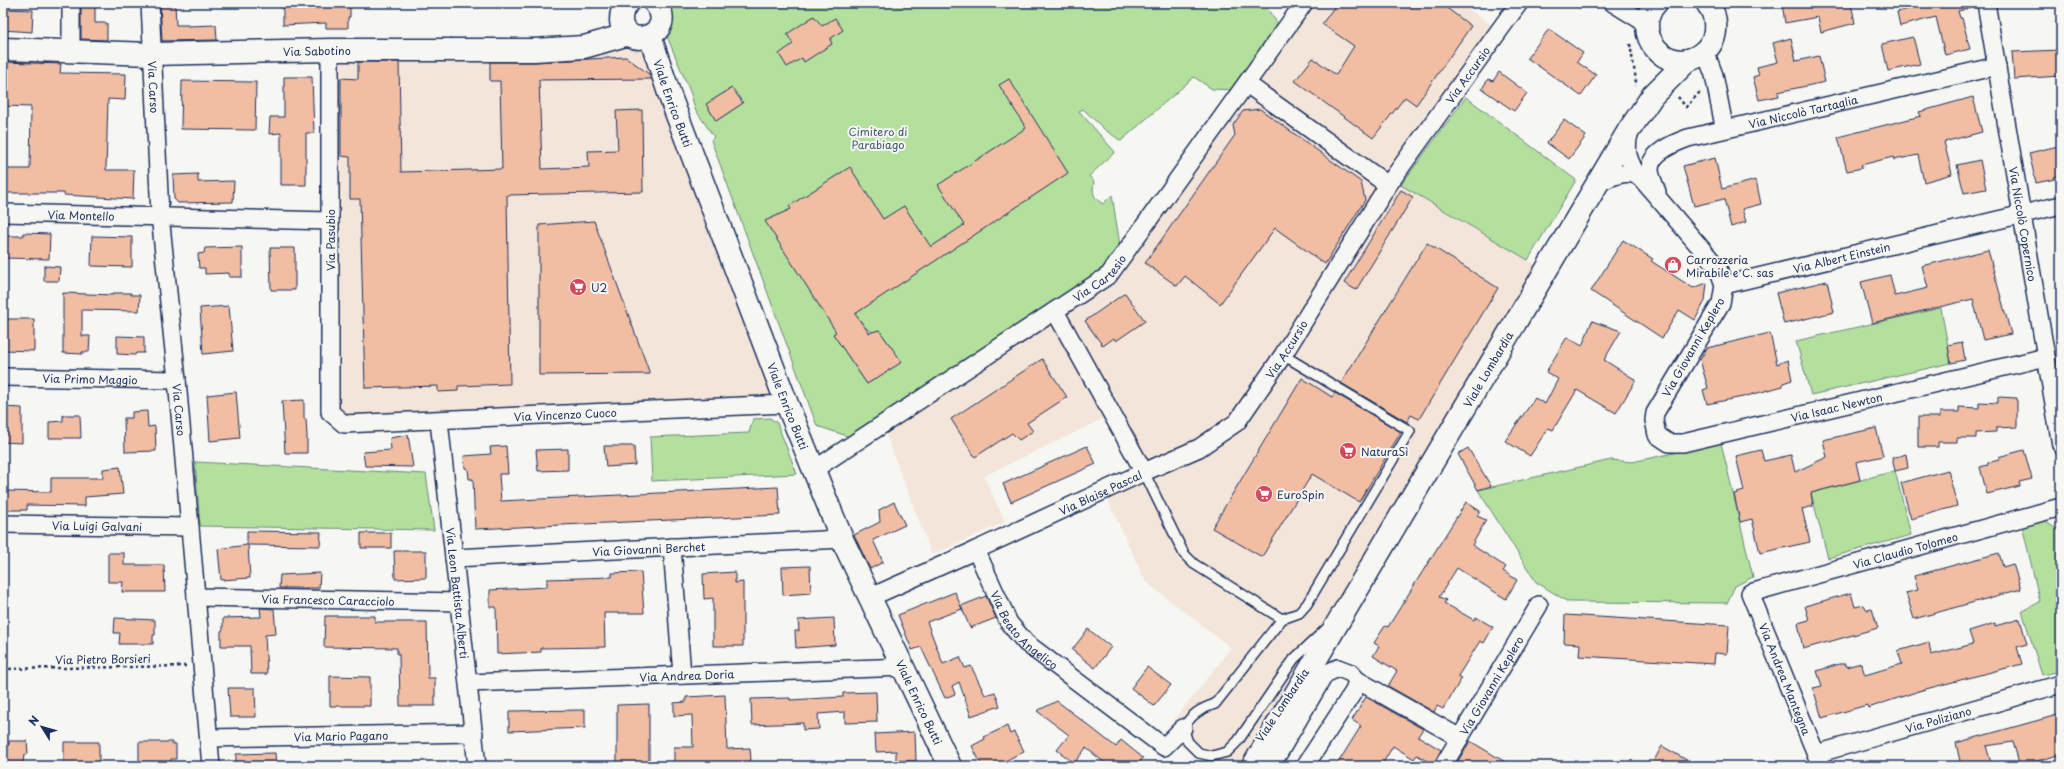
<svg xmlns="http://www.w3.org/2000/svg" width="2064" height="769" font-family="'Playpen Sans',sans-serif">
  <style>
    .built { fill: #f4e5da }
    .green { fill: #b4e09d; stroke: #68887e; fill-rule: evenodd }
    .building { fill: #f1bea3; stroke: #1b2f5e }
    .lines { fill: none; stroke-linecap: round; stroke-linejoin: round }
    .service-casing { stroke: #1b2f5e; stroke-width: 12 }
    .minor-casing { stroke: #1b2f5e; stroke-width: 20 }
    .tertiary-casing { stroke: #1b2f5e; stroke-width: 25 }
    .secondary-casing { stroke: #1b2f5e; stroke-width: 25 }
    .path { stroke: #1b2f5e; stroke-width: 2.5; stroke-dasharray: 3 3; stroke-linecap: butt }
    .service { stroke: #f6f6f2; stroke-width: 9 }
    .minor { stroke: #f6f6f2; stroke-width: 17 }
    .tertiary { stroke: #f6f6f2; stroke-width: 22 }
    .secondary { stroke: #f6f6f2; stroke-width: 22 }
    .labels { text-anchor: middle; dominant-baseline: central; stroke-width: 4; stroke-linejoin: round; paint-order: stroke }
    .street-label { font-size: 11px; fill: #1b2f5e; stroke: #f6f6f2 }
    .park-label { font-size: 11px; fill: #415b6e; stroke: #f6f6f2 }
    .poi-label { font-size: 11px; fill: #1b2f5e; stroke: #f6f6f2; text-anchor: start }
  </style>
  <rect width="100%" height="100%" fill="#f6f6f2"/>
  <filter id="ink" filterUnits="userSpaceOnUse"><feTurbulence type="fractalNoise" baseFrequency=".025" numOctaves="2"/><feDisplacementMap in="SourceGraphic" scale="8" xChannelSelector="R" yChannelSelector="G"/><feConvolveMatrix kernelMatrix="1 2 1 2 8 2 1 2 1" color-interpolation-filters="sRGB"/></filter>
  <g filter="url(#ink)">
    <path class="built" d="M1308,3H1460L1496,28L1395,181L1543,269L1322,639L1238,766H1207L1164,733L1231,648L1145,581L1105,494L1149,473L1060,311L1111,277Z
      M644,41L782,401L345,420L333,410V54Z
      M1054,317L1109,416L984,476L1005,522L932,555L883,427Z"/>
    <path class="green" d="M664,3H1263L1281,28L1235,90L1212,89L1194,77L1121,141L1104,129L1083,109L1079,111L1115,152L1089,176L1094,182C1092,194 1093,197 1103,204L1112,195L1121,252L1104,272L853,438L817,426L711,140L714,137L695,109L691,94L666,34ZM731,88L743,103L716,121L707,104ZM860,320L866,328L873,332L879,330L901,362L867,384L834,335Z
      M1466,97L1576,180L1528,260L1401,185Z
      M1941,308L1951,363L1811,395L1796,341Z
      M770,418L777,423L797,474L652,481L650,437L749,433L753,419Z
      M1721,443L1753,577L1735,586L1727,603L1568,602L1536,582L1478,490L1611,460L1632,462Z
      M195,462L426,474L434,530L200,526Z
      M1895,471L1911,535L1828,558L1811,493Z
      M2042,519L2061,532V671L2042,675L2022,611L2040,602L2022,525Z"/>
    <path class="building" d="M160,3H175L176,25H188V26L216,25L217,40L162,41Z
      M283,3H350V17H348V28H326V23L283,25Z
      M1337,3H1440L1471,26L1416,105L1405,97L1373,138L1295,81L1313,58L1336,75L1354,46L1322,24Z
      M1782,3H1851L1855,23L1821,32L1818,17L1785,23Z
      M1932,3H1971L1972,8L1958,11L1960,18H1962L1970,49L1945,55L1936,17L1900,26L1897,12Z
      M81,5H95V23H107V40L81,39Z
      M3,9L33,10L32,32L3,30Z
      M814,16L822,26L835,18L843,30L830,39L832,44L804,62L802,58L787,67L779,54L793,44L787,34Z
      M1549,29L1583,53L1577,62L1596,75L1581,96L1527,58Z
      M1913,37L1920,64L1888,71L1882,44Z
      M1791,38L1796,61L1819,56L1825,82L1778,92L1779,96L1759,100L1753,77L1759,75L1757,67L1778,62L1773,43Z
      M2061,50V76L2014,79L2012,52Z
      M626,57L649,74L651,79L539,80L542,169L589,167L588,151L618,150L616,111L642,110L643,192L507,195L510,384L458,386V391L438,392V386L365,388L360,199H350V157L341,156V78L358,79V62H399L401,172L502,169L500,81H490V62H535Z
      M3,62L61,64L60,73L126,74L125,100L108,99L106,170H134L133,199L64,195V193H4V169H30L31,107L3,106Z
      M1499,72L1527,93L1514,111L1482,89L1488,79L1493,81Z
      M284,77H312L314,133H306V185H281V133L269,134L270,117H284Z
      M1009,79L1068,173L855,314L869,333L879,330L902,362L867,384L833,334L836,332L765,221L791,209L789,206L850,167L883,219L904,206L931,247L964,225L938,185L1026,128L999,85Z
      M182,81L256,82L255,130L181,129Z
      M732,88L743,103L716,121L706,104Z
      M1973,97L1982,132L1944,142L1952,174L1924,182L1918,155L1894,160L1893,157L1861,165L1862,168L1847,171L1838,137L1921,116L1919,112Z
      M1260,109L1361,182L1365,200L1325,264L1275,228L1220,304L1185,276L1177,286L1145,263L1235,135L1233,125L1243,111Z
      M1564,120L1586,136L1569,159L1547,143Z
      M2058,146L2061,160V175L2054,177L2055,179L2036,183L2029,153Z
      M1715,158L1722,189L1756,180L1761,204L1742,209L1746,222L1731,227L1724,199L1694,206L1683,166Z
      M1980,160L1986,189L1964,193L1957,165Z
      M198,174V182L234,181L233,202L178,203L174,199L173,175Z
      M1401,190L1413,197L1356,290L1344,283Z
      M594,221L650,374L539,375V225Z
      M23,233L50,234L49,259L3,258V236H23Z
      M92,236L132,237V267L91,266Z
      M1623,240L1653,259L1651,261L1693,288L1707,283L1705,301L1695,320L1679,310L1662,338L1591,291Z
      M1427,243L1498,288L1419,419L1411,415L1407,422L1341,383Z
      M242,247V277H229V273L205,274V268H199L198,254L204,253L205,248Z
      M270,248H295V290H271Z
      M1988,250L2011,334L1983,340L1973,299L1872,323L1861,282L1890,275L1895,296L1928,288L1922,266Z
      M44,266L60,267L59,281H44Z
      M1827,281L1834,312L1784,324L1776,293Z
      M63,293L113,295V293H131V295H140L139,311L82,310V336H90L89,352H82V354L63,353Z
      M1125,293L1145,321L1116,341L1114,338L1103,346L1085,321Z
      M229,306L233,351L203,354L200,308Z
      M3,319H34V351L3,350Z
      M1592,321L1621,331L1604,360L1636,380L1616,413L1577,390L1553,430L1548,428L1530,456L1505,441L1535,398L1545,404L1558,379L1546,372L1567,337L1582,346Z
      M1770,333L1777,364L1788,360L1792,380L1783,383V386L1743,397L1707,404L1703,390L1708,388L1700,360L1707,348Z
      M117,336L144,337V353H136L135,355L117,354Z
      M1962,342L1965,360L1951,363L1948,345Z
      M1042,359L1067,397L1027,423L1033,431L1019,440L1012,433L975,457L951,419Z
      M1302,378L1332,397L1335,393L1401,432L1359,502L1312,474L1262,557L1212,528Z
      M236,392L240,438L210,441L207,395Z
      M1998,397L2017,398V427L1996,428V432L1976,433V438H1957V442H1938V447H1918V417H1940V412H1959V407L1979,408V402L1998,403Z
      M304,400V419H306L307,436V453H285L282,401Z
      M3,407L22,408V443L3,442Z
      M147,411L148,427L155,426L156,451L125,452L124,418H132V412Z
      M63,415H80L81,438H49V422L63,421Z
      M1876,428L1883,456L1856,462L1860,480L1811,493L1813,506L1802,509L1810,542L1760,553L1752,519L1740,522L1734,494L1744,491L1736,456L1761,450L1764,461L1791,455L1795,472L1827,457L1823,440Z
      M408,435L413,467L365,466L363,452L391,450L390,438Z
      M506,446L508,474H499L501,501L778,487L780,515L475,529L473,479H469L468,469L465,468L464,456L491,454L490,447Z
      M604,446H634L635,465L606,467Z
      M1087,446L1096,464L1011,502L1003,484Z
      M1468,448L1491,486L1478,490L1458,454Z
      M568,449V470L538,471L536,450Z
      M2024,450L2032,479L2019,482L2020,486L1987,494L1980,467L1988,465L1987,463L1999,460L1998,457Z
      M1906,454L1908,468L1895,471L1892,458Z
      M120,467L123,494L85,497V506L27,505V510H3V491L51,492V478H103V469Z
      M1948,470L1957,506L1911,519L1901,483Z
      M894,502L905,525L873,540L883,562L870,569L854,535L880,522L879,510Z
      M1466,502L1480,511L1477,516L1486,520L1472,545L1506,567L1503,571L1517,580L1506,599L1457,568L1439,597L1446,600L1444,603L1474,620L1476,617L1493,627L1484,643L1480,641L1458,676L1462,678L1443,709L1437,706L1434,712L1388,686L1397,671L1373,656L1379,646L1374,643L1385,626L1388,627Z
      M247,531L321,532L320,546L248,545L250,578L221,580L218,549L247,545Z
      M361,533H391V548H361Z
      M394,551H426V578L395,579Z
      M108,553H124V565H164L165,592H122L123,582H108Z
      M1999,553L2003,567L2013,564L2021,589L1914,619L1906,593L1918,590L1914,576Z
      M810,566L811,593L783,595L782,567Z
      M641,572L644,613H604L605,647L541,648V652L497,654L496,607H490V590L547,587V579L612,577V573Z
      M735,572V583L743,582V646H713V598L704,599L703,574Z
      M320,573L319,588H279L280,575Z
      M955,592L962,609L927,622L943,664L960,657L965,668L971,666L985,695L995,692L1000,706L971,716L959,682L952,686L955,694L945,698L921,647L912,650L898,615Z
      M1851,593L1855,607L1864,605L1867,610L1872,609L1878,628L1803,649L1798,623L1809,620L1805,606Z
      M986,596L996,618L970,628L961,606Z
      M260,608L274,609L276,634L265,635L267,674H251L250,646H221V631L223,630V618L261,617Z
      M1565,615L1729,625L1727,654L1715,653L1714,664L1579,656L1580,644L1564,643Z
      M325,616H375V622H427L428,678H435V706H400L399,654H397V648L324,647Z
      M115,618L155,620V635H153V644H119L120,633H114Z
      M834,618L835,645L796,648L795,631H799L798,620Z
      M2020,619L2027,644L2017,647L2022,664L1922,690L1868,708L1867,705L1822,718L1813,688L1822,686L1817,671L1839,664H1845L1846,667L1861,663L1865,675L1902,664L1898,651L1929,642L1931,655L1973,644L1969,631L1995,623V626Z
      M1088,629L1111,647L1095,668L1072,650Z
      M1147,667L1171,685L1154,706L1131,688Z
      M330,676L370,677V706H330Z
      M228,688H255L256,717H230Z
      M876,692L877,722L845,723V712L818,714L819,729L803,730V723L752,725L751,699L790,698V700L843,697V693Z
      M725,695L727,749L750,748L751,760L749,761V766H674V747H693L692,715L674,716V703L686,702V697Z
      M1366,697L1423,729L1418,736L1441,750L1433,765L1417,755L1414,759L1393,746L1381,766H1336L1361,726L1352,720Z
      M1057,701L1116,747L1121,740L1143,758L1137,766H1109L1086,748L1074,763L1057,750L1069,735L1037,711Z
      M649,704V766H617V705Z
      M585,710V728L509,731V711Z
      M2061,714V754L2020,766L2013,742L1986,746L1992,766H1961L1956,743Z
      M1007,726L1010,734L1014,732L1024,751L996,766H982L972,746L985,739L984,737Z
      M915,732L916,761H896V751L876,752L875,734Z
      M9,741H27L28,754L24,755L23,763H3V745L9,744Z
      M1470,741L1512,766H1455Z
      M64,742H99V766H64Z
      M139,742H172V744H176V759H171V766H139Z
      M1662,746L1697,766H1651Z
      M275,753L276,766H236V754Z"/>
    <g class="lines">
      <defs>
        <path id="service" d="M1144,472L1184,554L1194,564L1282,619L1215,704C1200,709 1192,714 1183,728L1188,742L1199,753L1212,756L1227,752L1238,741L1294,659L1325,630
          M1282,619L1299,613L1307,604L1410,431L1283,355"/>
        <g id="minor">
          <path d="M71,3V51"/>
          <path id="s1" d="M150,3L160,215L177,380L211,766"/>
          <path d="M1613,3L1647,24"/>
          <path id="s2" d="M1986,3L2061,445"/>
          <path id="s3" d="M330,50V412L344,424L787,404"/>
          <path d="M1705,51L1714,75L1723,121L1729,128"/>
          <path d="M1247,84L1388,185"/>
          <path d="M1629,130C1626,153 1626,154 1636,174"/>
          <path id="s4" d="M1597,183C1610,178 1627,168 1640,177L1718,268L1724,285L2061,205"/>
          <path id="s5" d="M1657,192C1655,186 1651,178 1650,171C1649,153 1674,143 1688,138L1997,66"/>
          <path id="s6" d="M3,213L330,221"/>
          <path id="s7" d="M1724,285L1721,303L1655,413L1654,420L1657,435L1669,443H1683L2046,357"/>
          <path id="s8" d="M3,377L177,380"/>
          <path id="s9" d="M439,421L477,766"/>
          <path id="s10" d="M815,469L1109,275L1304,3"/>
          <path id="s11" d="M1144,472L1199,448L1237,422L1283,355L1388,185L1519,3"/>
          <path id="s12" d="M3,524L190,527"/>
          <path d="M672,547L682,675"/>
          <path id="s13" d="M976,550L1144,472L1055,311"/>
          <path id="s14" d="M454,558L842,539"/>
          <path id="s15" d="M196,597L459,602"/>
          <path id="s16" d="M871,597L976,550L1009,623L1026,643L1164,747L1183,728"/>
          <path d="M1357,680L1460,738"/>
          <path id="s17" d="M468,683L905,667"/>
          <path id="s18" d="M209,738L474,733"/>
          <path id="s19" d="M1816,754L2061,684"/>
          <path d="M1263,766L1277,756L1325,674L1338,668L1351,673L1357,680L1354,691L1305,766"/>
          <path id="s20" d="M1443,766L1539,605"/>
          <path id="s21" d="M1821,766L1750,593L2061,507"/>
        </g>
        <g id="tertiary">
          <path d="M628,3C623,7 621,13 621,20C623,54 681,34 655,3"/>
          <path id="s22" d="M650,36L671,99L787,404L842,539L950,766"/>
          <path id="s23" d="M3,49L152,54L330,50H534L584,47L629,34"/>
        </g>
        <g id="secondary">
          <path d="M1656,3C1629,33 1668,78 1701,54C1708,49 1714,41 1715,31C1716,21 1714,11 1707,3"/>
          <path id="s24" d="M1253,766L1629,130L1653,95L1688,60"/>
        </g>
      </defs>
      <use href="#service" class="service-casing"/>
      <use href="#minor" class="minor-casing"/>
      <use href="#tertiary" class="tertiary-casing"/>
      <use href="#secondary" class="secondary-casing"/>
      <path class="path" d="M1630,44L1636,80L1635,86
        M1678,97L1686,107L1700,92
        M3,669L186,666"/>
      <use href="#service" class="service"/>
      <use href="#minor" class="minor"/>
      <use href="#tertiary" class="tertiary"/>
      <use href="#secondary" class="secondary"/>
    </g>
  </g>
  <defs>
    <symbol id="shop-disc" viewBox="-11 -11 22 22"><circle r="9.5" fill="#d1495b" stroke="#f6f6f2"/><path d="M-5-2.5h2.3a2.7 3.5 0 0 1 5.4 0H5L5.5 6h-11ZM-1.5-2.5h3a1.5 2.3 0 0 0-3 0Z" fill="#fff"/></symbol>
    <symbol id="supermarket-disc" viewBox="-11 -11 22 22"><circle r="9.5" fill="#d1495b" stroke="#f6f6f2"/><path d="M-6-5.5h2.5l.6 2H6L4.5 2H-2.5L-4.4-4H-6ZM-1.5 3.2a1.3 1.3 0 1 0 .1 0ZM3 3.2a1.3 1.3 0 1 0 .1 0Z" fill="#fff"/></symbol>
  </defs>
  <g fill-rule="evenodd">
    <use href="#shop-disc" x="1663" y="255" width="20" height="20"/>
    <use href="#supermarket-disc" x="568" y="277" width="20" height="20"/>
    <use href="#supermarket-disc" x="1338" y="441" width="20" height="20"/>
    <use href="#supermarket-disc" x="1254" y="484" width="20" height="20"/>
  </g>
  <g class="labels">
    <g class="street-label">
      <text stroke="none"><textPath href="#s23" startOffset="314">Via Sabotino</textPath></text>
      <text stroke="none"><textPath href="#s11" startOffset="523">Via Accursio</textPath></text>
      <text stroke="none"><textPath href="#s1" startOffset="84">Via Carso</textPath></text>
      <text stroke="none"><textPath href="#s22" startOffset="71">Viale Enrico Butti</textPath></text>
      <text stroke="none"><textPath href="#s5" startOffset="194">Via Niccolò Tartaglia</textPath></text>
      <text stroke="none"><textPath href="#s6" startOffset="78">Via Montello</textPath></text>
      <text stroke="none"><textPath href="#s2" startOffset="224">Via Niccolò Copernico</textPath></text>
      <text transform="translate(330 240) rotate(-90)">Via Pasubio</text>
      <text stroke="none"><textPath href="#s4" startOffset="304">Via Albert Einstein</textPath></text>
      <text stroke="none"><textPath href="#s10" startOffset="343">Via Cartesio</textPath></text>
      <text transform="translate(1693 347) rotate(-60)">Via Giovanni Keplero</text>
      <text stroke="none"><textPath href="#s11" startOffset="194">Via Accursio</textPath></text>
      <text stroke="none"><textPath href="#s24" startOffset="461">Viale Lombardia</textPath></text>
      <text stroke="none"><textPath href="#s8" startOffset="87">Via Primo Maggio</textPath></text>
      <text stroke="none"><textPath href="#s22" startOffset="395">Viale Enrico Butti</textPath></text>
      <text stroke="none"><textPath href="#s7" startOffset="355">Via Isaac Newton</textPath></text>
      <text stroke="none"><textPath href="#s1" startOffset="408">Via Carso</textPath></text>
      <text stroke="none"><textPath href="#s3" startOffset="602">Via Vincenzo Cuoco</textPath></text>
      <text stroke="none"><textPath href="#s13" startOffset="137">Via Blaise Pascal</textPath></text>
      <text stroke="none"><textPath href="#s12" startOffset="94">Via Luigi Galvani</textPath></text>
      <text stroke="none"><textPath href="#s14" startOffset="195">Via Giovanni Berchet</textPath></text>
      <text stroke="none"><textPath href="#s21" startOffset="348">Via Claudio Tolomeo</textPath></text>
      <text stroke="none"><textPath href="#s9" startOffset="173">Via Leon Battista Alberti</textPath></text>
      <text stroke="none"><textPath href="#s15" startOffset="132">Via Francesco Caracciolo</textPath></text>
      <text stroke="none"><textPath href="#s16" startOffset="210">Via Beato Angelico</textPath></text>
      <text transform="translate(103 659) rotate(-1)">Via Pietro Borsieri</text>
      <text stroke="none"><textPath href="#s17" startOffset="219">Via Andrea Doria</textPath></text>
      <text transform="translate(1785 679) rotate(68)">Via Andrea Mantegna</text>
      <text stroke="none"><textPath href="#s20" startOffset="94">Via Giovanni Keplero</textPath></text>
      <text stroke="none"><textPath href="#s22" startOffset="719">Viale Enrico Butti</textPath></text>
      <text transform="translate(1282 705) rotate(-56)">Viale Lombardia</text>
      <text stroke="none"><textPath href="#s19" startOffset="127">Via Poliziano</textPath></text>
      <text stroke="none"><textPath href="#s18" startOffset="132">Via Mario Pagano</textPath></text>
    </g>
    <g class="park-label">
      <text x="878" y="131">Cimitero di<tspan x="878" dy="13">Parabiago</tspan></text>
    </g>
    <g class="poi-label">
      <text x="1686" y="259">Carrozzeria<tspan x="1686" dy="13">Mirabile e C. sas</tspan></text>
      <text x="591" y="287">U2</text>
      <text x="1361" y="451">NaturaSì</text>
      <text x="1277" y="494">EuroSpin</text>
    </g>
  </g>
  <rect width="2064" height="769" fill="none" stroke="#f6f6f2" stroke-width="16"/>
  <rect x="8" y="8" width="2048" height="753" fill="none" stroke="#1b2f5e" stroke-width="1.5" filter="url(#ink)"/>
  <g transform="translate(42 727) rotate(307)" stroke="#f6f6f2" stroke-width="3" paint-order="stroke">
  <path d="M0-3L7 15L0 10L-7 15Z" fill="#1b2f5e"/>
  <text y="-6" font-size="11" font-weight="bold" text-anchor="middle" fill="#1b2f5e">N</text>
  </g>
</svg>
